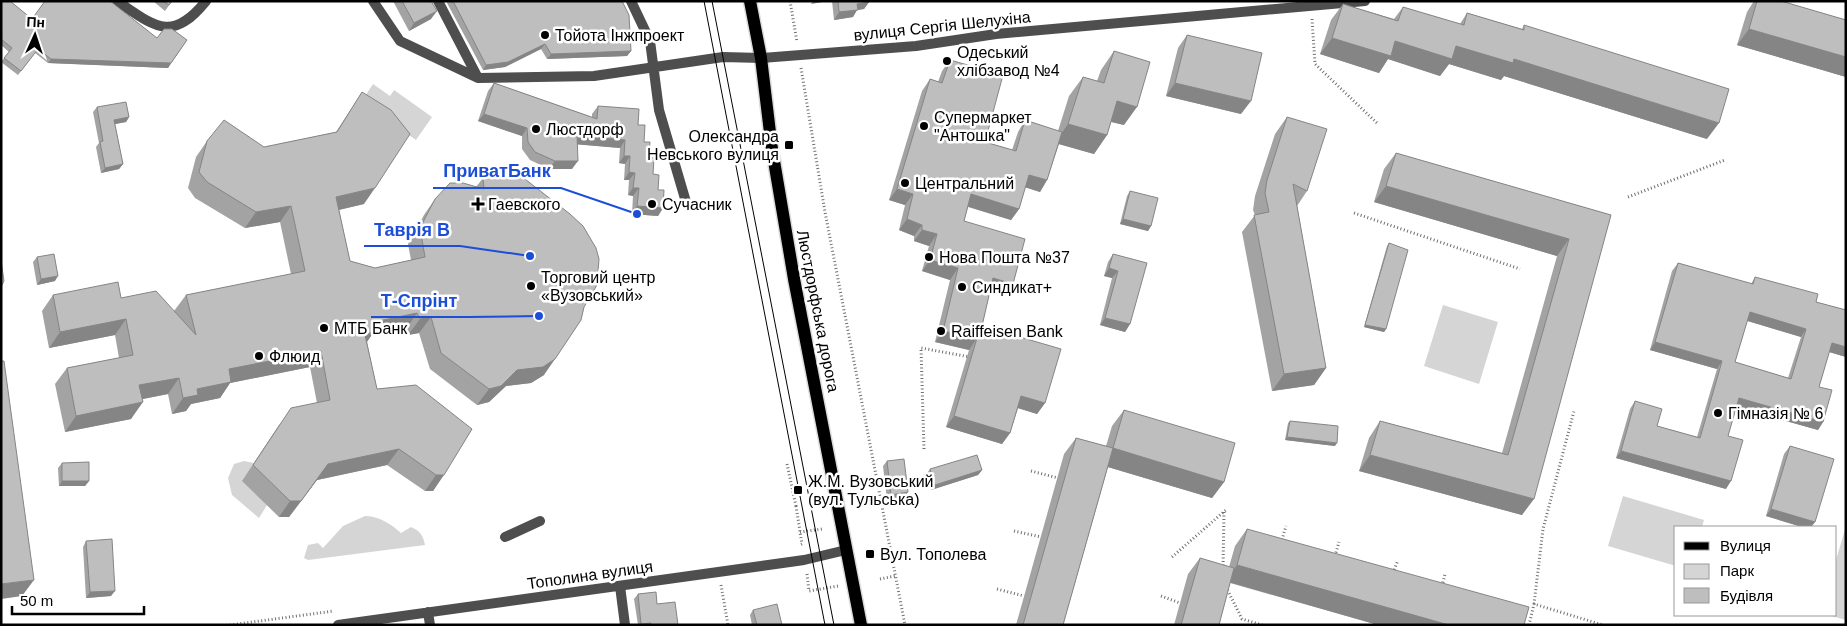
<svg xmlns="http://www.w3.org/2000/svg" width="1847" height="626" font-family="Arial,sans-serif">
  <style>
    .green { fill: #d5d5d5 }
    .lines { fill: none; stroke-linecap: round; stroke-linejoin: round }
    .primary-casing { stroke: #dbdbdb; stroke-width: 15 }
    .path { stroke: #707070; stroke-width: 3; stroke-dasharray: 1 2.5; stroke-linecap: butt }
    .service { stroke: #4e4e4e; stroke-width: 10 }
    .minor { stroke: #4e4e4e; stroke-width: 10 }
    .primary { stroke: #000; stroke-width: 12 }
    .tram { stroke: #000; stroke-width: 1 }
    .wall { fill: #a3a3a3; fill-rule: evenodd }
    .shaded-wall { fill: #858585 }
    .building { fill: #bebebe; stroke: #858585; fill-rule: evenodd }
    .poi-dot { fill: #000; stroke: #fff; stroke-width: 2 }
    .labels { text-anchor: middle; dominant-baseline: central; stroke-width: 5; stroke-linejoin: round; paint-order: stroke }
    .street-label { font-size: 16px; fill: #000; stroke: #fff }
    .poi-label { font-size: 16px; fill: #000; stroke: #fff; text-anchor: start }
    .leader { fill: none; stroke: #1d4ed8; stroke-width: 2 }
    .callout-dot { fill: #1d4ed8; stroke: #fff; stroke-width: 2 }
    .callout-label { font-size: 18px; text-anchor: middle; font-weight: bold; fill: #1d4ed8; stroke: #fff; stroke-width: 5; stroke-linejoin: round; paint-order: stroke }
  </style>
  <rect width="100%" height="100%" fill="#fff"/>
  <path class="green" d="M373,84L390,96L394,90L432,117L416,140L361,102Z
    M1443,305L1498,322L1479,384L1424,366Z
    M244,461L254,463L267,505L259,518L232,495L228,478L234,464Z
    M1623,496L1704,520L1702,527H1676V566L1608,546Z
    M365,516C379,516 391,524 401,533L411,527C420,531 423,535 425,545L308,560L304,558L308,545L318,543L323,548L343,526Z
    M1846,526V620L1828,615H1836V560Z"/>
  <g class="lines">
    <defs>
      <path id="primary" d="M750,1L761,58L772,149L794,279L861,625"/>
    </defs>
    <use href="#primary" class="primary-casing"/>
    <path class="path" d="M790,1L797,42
      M1312,19L1315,64L1378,124
      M801,68L825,212L905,625
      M1628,197L1725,160
      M1354,213L1520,269
      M924,449L921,348L970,357
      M787,464L796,506
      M1031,471L1058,478
      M796,506L802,544L800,545
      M1014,531L1041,537
      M800,532L822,529
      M1281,543L1286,526
      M1335,556L1339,542
      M1172,557L1227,509
      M1223,569L1224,512
      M1393,573L1398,560
      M807,574L809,591L838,586
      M880,579L895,576
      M721,585L728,625
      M1442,586L1445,574
      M1226,587L1242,619L1262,625
      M997,589L1024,596
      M1161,596L1180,603
      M1534,604L1543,529L1574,411
      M230,625L334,611
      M1529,625L1534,604L1603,625"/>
    <path class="service" d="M117,1C155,27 172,43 206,1
      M373,1L400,41L478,78L594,76L723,57L761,58
      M438,1L478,78
      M631,1L650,41L659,110L686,202
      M505,537L540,521"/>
    <path class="minor" d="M761,58L916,46L996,34L1365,1
      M620,586L625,625
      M428,612L430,625
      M338,625L804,560L846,550"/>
    <use href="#primary" class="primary"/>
    <path class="tram" d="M704,1L825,625
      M712,1L834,625"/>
  </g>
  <path class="wall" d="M1,1L32,19L157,38L187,40L168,68L48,63L35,53L18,75L1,62L9,52L1,45Z
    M153,1H172L165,11Z
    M393,1H431V19L409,31Z
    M448,1H622L631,51L627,56L547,59L541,49L505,67L483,70L447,3Z
    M832,1H869V2L864,9L857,10L853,17L834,20Z
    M1754,1H1781L1846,20V77L1737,45L1747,12Z
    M1343,4L1394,19L1403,7L1460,24L1467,13L1522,29L1524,25L1707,139L1504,76L1501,80L1449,64L1440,76L1388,59L1379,73L1320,54L1331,20Z
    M1187,35L1241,114L1166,96L1178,48Z
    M1114,51L1124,125L1111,122L1107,135L1094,154L1059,144L1047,180L1040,192L1025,187L1019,209L1011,220L968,207L964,221L1005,295L990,291L982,326L1045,403L1037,414L1018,408L1010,433L1002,444L946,427L969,350L935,342L950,280L922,271L929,246L914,241V236L899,230L905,205L889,200L922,91L930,79L938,82L942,71L950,60L985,142L1012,150L1018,132L1025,120L1058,131L1069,96L1083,77L1097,81L1101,70Z
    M494,83L592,117V114L598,106L638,125L663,208L658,216L632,214L633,196L628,195L629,180H624L625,164L619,163L620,148L577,144L572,169H549L530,160L522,149V136L478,121L488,91Z
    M362,92L364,204L339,210L350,261L375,268L411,260L408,244L424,215L435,199L476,187L483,178L544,375L531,383L506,386L489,402L477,405L430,369L419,333L408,335L406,329L371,336L367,342L377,389L472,429L433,491H425L387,465L317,480L289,517H279L242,481L279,425L317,403L310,367L230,383L220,398L191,404L186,411L172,414L168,394L142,399L131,419L65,432L55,384L67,368L119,358L115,335L49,348L42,311L53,295L121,298L174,311L186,295L291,274L280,222L245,228L195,198L188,188L196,157L207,141L264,147L336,132Z
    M97,107L129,117L126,122L115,124L123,164L119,169L101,173L96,147L99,143L93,112Z
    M1287,117L1307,191L1297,206L1326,368L1314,385L1272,391L1242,232L1255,215L1253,210L1255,196L1275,134Z
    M1396,153L1611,215L1522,515L1359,471L1369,438L1380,421L1502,453L1557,256L1374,202L1384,169Z
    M1130,191L1151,226L1148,231L1120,224L1127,196Z
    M1389,243L1386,329L1384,332L1364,327L1387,246Z
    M1113,254L1130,324L1125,332L1100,325L1112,278L1104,276L1108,262Z
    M37,257L55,281L37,285L33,262Z
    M1678,263L1751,284L1755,277L1816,302L1846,310V357L1829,352L1819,387L1823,422L1818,430L1736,407L1728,436L1726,489L1616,458L1630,409L1635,401L1657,426L1697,437L1717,369L1650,350L1672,271ZM1747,321L1801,337L1788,378L1735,362Z
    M1124,410L1224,482L1212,498L1108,467L1063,625H1016L1064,454L1076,438L1106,446L1112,426Z
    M1290,421L1335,446L1285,440L1288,423Z
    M1790,446L1815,522L1811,527H1802L1766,516L1784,454Z
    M887,461L904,497L887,500L883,466Z
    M62,463L89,481L85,486H59L58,468Z
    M930,469L982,470L978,475L931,490L926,475Z
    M1247,529L1524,625H1378L1230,583L1219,625H1174L1188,574L1200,558L1229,567L1235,546Z
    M86,541L111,596L86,598L83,547Z
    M638,594L657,604L678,625H638L634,599Z
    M753,610L782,625H752L750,615Z"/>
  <path class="shaded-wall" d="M813,1H828L811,4Z
    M869,2L864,9L857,10L853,17L834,20L839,12L857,4Z
    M437,11L431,19L409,31L414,23Z
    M1749,29L1846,57V77L1737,45Z
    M1332,38L1456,46L1514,59L1719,123L1707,139L1504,76L1501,80L1449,64L1440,76L1388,59L1379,73L1320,54Z
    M545,44L541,49L505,67L483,70L486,65Z
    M631,51L627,56L547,59L551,54Z
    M51,59L171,63L168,68L48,63Z
    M1175,83L1251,101L1241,114L1166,96Z
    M1117,101L1137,107L1124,125L1104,120Z
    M484,114L527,128L522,136L478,121Z
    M129,117L126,122L110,125L114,120Z
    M1068,124L1107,135L1094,154L1055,143Z
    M577,136L625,140L620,148L572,144Z
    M624,156H630L625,164L619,163Z
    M555,161H578L572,169H549Z
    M123,164L119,169L101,173L105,168Z
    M629,172L635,173L629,180H624Z
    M1029,175L1047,180L1040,192L1021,186Z
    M1386,186L1569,239L1557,256L1374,202Z
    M375,188L364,204L325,213L336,197Z
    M633,188H639L633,196L628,195Z
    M897,189L913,194L905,205L889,200Z
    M971,194L1019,209L1011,220L963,205Z
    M291,206L280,222L245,228L256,212Z
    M637,206L663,208L658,216L632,214Z
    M907,219L922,225L914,236L899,230Z
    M1123,219L1151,226L1148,231L1120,224Z
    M922,230L937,234L929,246L914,241Z
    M930,260L958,268L950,280L922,271Z
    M1109,268L1118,271L1112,278L1104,276Z
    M58,276L55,281L37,285L41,279Z
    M993,278L1013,284L1005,295L986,289Z
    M1750,312L1806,329L1801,337L1745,320Z
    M417,313L406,329L371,336L363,347L354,351L374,322Z
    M431,317L419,333L408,335L420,319Z
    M1105,318L1130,324L1125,332L1100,325Z
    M126,319L115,335L49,348L60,332Z
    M1365,325L1386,329L1384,332L1364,327Z
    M943,331L977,338L969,350L935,342Z
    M1655,342L1722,361L1717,369L1650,350Z
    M1832,343L1846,347V357L1826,351Z
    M321,351L310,367L230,383L220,398L191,404L186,411L172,414L183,398L229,369Z
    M555,359L544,375L531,383L506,386L489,402L477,405L489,389L517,370Z
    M1326,368L1314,385L1272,391L1284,374Z
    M179,378L168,394L128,402L139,385Z
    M1021,396L1045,403L1037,414L1014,407Z
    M1739,398L1823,422L1818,430L1733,406Z
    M143,402L131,419L65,432L76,416Z
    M954,416L1010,433L1002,444L946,427Z
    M1287,437L1337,443L1335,446L1285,440Z
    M1113,448L1224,482L1212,498L1101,465Z
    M399,449L387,465L317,480L289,517H279L290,501L328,464Z
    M1621,451L1731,481L1726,489L1616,458Z
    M1370,455L1534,499L1522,515L1359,471Z
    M982,470L978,475L931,490L935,485Z
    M436,475H444L433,491H425Z
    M62,481H89L85,486H59Z
    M908,492L904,497L887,500L891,495Z
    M1771,509L1815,522L1811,527H1802L1766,516Z
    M1237,565L1449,625H1378L1225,581Z
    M34,580L22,596L1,599V584Z
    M115,591L111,596L86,598L90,592Z"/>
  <path class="building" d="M1,1H10L32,19L45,1H110L157,38L164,29H172L187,40L171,63L51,59L38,49L21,71L4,58L12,48L1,39Z
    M163,1H172L169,5Z
    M402,1H431L437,11L414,23Z
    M453,1H622L629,15L631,51L551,54L545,44L508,62L486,65Z
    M838,1H869V2L857,4L858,10L839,12Z
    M1757,1H1781L1846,20V57L1749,29Z
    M1343,4L1398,21L1403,7L1464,25L1467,13L1524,30V25L1729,89L1719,123L1514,59L1513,63L1456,46L1452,59L1395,41L1391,56L1332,38Z
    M1187,35L1262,53L1251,101L1175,83Z
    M1114,51L1150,62L1137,107L1117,101L1107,135L1068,124L1083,77L1104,83Z
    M950,60L1003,75L985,142L1016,151L1025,120L1062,132L1047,180L1029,175L1019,209L971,194L964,221L1025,239L1013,284L993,278L982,326L1061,349L1045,403L1021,396L1010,433L954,416L977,338L943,331L958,268L930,260L937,234L922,230V225L907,219L913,194L897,189L930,79L942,83Z
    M494,83L597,119L598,106L639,109L638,125H645L644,142H650L649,157L654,158L653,174L659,175L658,190H664L663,208L637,206L639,188H633L635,173L629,172L630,156H624L625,140L577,136L578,161H555L535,152L528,142L527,128L484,114Z
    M362,92L391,110L410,134L375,188L336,197L350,261L375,268L425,257L420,228L435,199L450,183H463L484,189L483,178L494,172L510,170L521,176L570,214L583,226L596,248L599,259L597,285L584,307L581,320L555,359L543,367L517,370L501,386L489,389L441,353L431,317L420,319L417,313L374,322L375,331L365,335L377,389L416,385L472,429L444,475H436L399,449L328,464L301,501H290L253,465L291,408L330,400L321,351L229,369L231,382L197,389L198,395L183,398L179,378L139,385L143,402L76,416L67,368L133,355L126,319L60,332L53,295L118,282L121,298L156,291L196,335L186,295L305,271L291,206L256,212L207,182L199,172L207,141L224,120L264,147L337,132Z
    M126,102L129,117L114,120L123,164L105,168L100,142L103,141L97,107Z
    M1287,117L1327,129L1307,191L1293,184L1326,368L1284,374L1254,215L1269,212L1265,193L1267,180Z
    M1396,153L1611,215L1534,499L1370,455L1380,421L1508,455L1569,239L1386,186Z
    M1130,191L1158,198L1151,226L1123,219Z
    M1389,243L1408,250L1386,329L1365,325Z
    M54,254L58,276L41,279L37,257Z
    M1113,254L1147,263L1130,324L1105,318L1118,271L1109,268Z
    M1,260L4,281L1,287Z
    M1678,263L1753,284L1755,277L1818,294L1816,302L1846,310V347L1832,343L1819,387L1832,390L1823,422L1739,398L1728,436L1743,440L1731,481L1621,451L1635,401L1662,409L1657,426L1700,438L1722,361L1655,342ZM1750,312L1806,329L1791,379L1735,362Z
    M1,361H4L34,580L1,584Z
    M1124,410L1235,443L1224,482L1113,448Z
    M1290,421L1338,426L1337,443L1287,437Z
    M1076,438L1113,448L1063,625H1023Z
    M1790,446L1834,459L1815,522L1771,509Z
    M977,455L982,470L935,485L930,469Z
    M904,459L908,492L891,495L887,461Z
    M89,462V481H62V463Z
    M1247,529L1529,607L1524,625H1449L1237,565Z
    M112,539L115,591L90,592L86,541Z
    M1200,558L1234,568L1219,625H1181Z
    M656,592L657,604L675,602L678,625H651V623L641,624L638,594Z
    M777,604L782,625H757L753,610Z"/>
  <g class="poi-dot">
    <circle cx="545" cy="35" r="5"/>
    <circle cx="947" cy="61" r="5"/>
    <circle cx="924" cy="126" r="5"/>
    <circle cx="536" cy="129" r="5"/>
    <rect x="784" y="140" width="10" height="10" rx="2.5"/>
    <circle cx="905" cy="183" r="5"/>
    <path d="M475.5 196.5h5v5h5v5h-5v5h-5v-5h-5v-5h5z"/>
    <circle cx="652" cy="204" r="5"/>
    <circle cx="929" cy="257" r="5"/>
    <circle cx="531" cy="286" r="5"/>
    <circle cx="962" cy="287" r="5"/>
    <circle cx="324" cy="328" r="5"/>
    <circle cx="941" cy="331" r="5"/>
    <circle cx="259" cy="356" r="5"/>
    <circle cx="1718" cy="413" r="5"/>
    <rect x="793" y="485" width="10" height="10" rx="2.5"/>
    <rect x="865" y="549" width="10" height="10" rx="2.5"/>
  </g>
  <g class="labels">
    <g class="street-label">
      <text transform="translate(942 26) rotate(-6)">вулиця Сергія Шелухіна</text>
      <text transform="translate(818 311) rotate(79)">Люстдорфська дорога</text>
      <text transform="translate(590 575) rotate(-8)">Тополина вулиця</text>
    </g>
    <g class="poi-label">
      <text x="555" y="35">Тойота Інжпроект</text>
      <text x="957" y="52">Одеський<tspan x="957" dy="18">хлібзавод №4</tspan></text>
      <text x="934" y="117">Супермаркет<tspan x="934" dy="18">"Антошка"</tspan></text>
      <text x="546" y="129">Люстдорф</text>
      <text x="779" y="136" text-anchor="end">Олександра<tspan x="779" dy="18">Невського вулиця</tspan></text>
      <text x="915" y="183">Центральний</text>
      <text x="488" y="204">Гаевского</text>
      <text x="662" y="204">Сучасник</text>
      <text x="939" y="257">Нова Пошта №37</text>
      <text x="541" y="277">Торговий центр<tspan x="541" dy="18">«Вузовський»</tspan></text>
      <text x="972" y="287">Синдикат+</text>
      <text x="334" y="328">МТБ Банк</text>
      <text x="951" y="331">Raiffeisen Bank</text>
      <text x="269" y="356">Флюид</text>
      <text x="1728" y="413">Гімназія № 6</text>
      <text x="808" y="481">Ж.М. Вузовський<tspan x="808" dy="18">(вул. Тульська)</tspan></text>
      <text x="880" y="554">Вул. Тополева</text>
    </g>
  </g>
  <path class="leader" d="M637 214L561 188H433M530 256L460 246H364M539 316L468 317H371"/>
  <g class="callout-dot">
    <circle cx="637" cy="214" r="5"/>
    <circle cx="530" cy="256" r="5"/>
    <circle cx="539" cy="316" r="5"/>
  </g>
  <g class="callout-label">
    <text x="497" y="177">ПриватБанк</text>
    <text x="412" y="236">Таврія В</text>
    <text x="419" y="307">Т-Спрінт</text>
  </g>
  <rect width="1847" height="626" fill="none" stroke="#000000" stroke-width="5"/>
  <rect x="1674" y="526" width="162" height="90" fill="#ffffff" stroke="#999999"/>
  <rect x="1684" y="542" width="25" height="8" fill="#000000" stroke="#999999"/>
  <text x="1720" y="551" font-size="15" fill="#000000">Вулиця</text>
  <rect x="1684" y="564" width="25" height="15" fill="#d5d5d5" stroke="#999999"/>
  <text x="1720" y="576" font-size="15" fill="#000000">Парк</text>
  <rect x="1684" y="588" width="25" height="15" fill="#bebebe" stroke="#999999"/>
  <text x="1720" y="601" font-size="15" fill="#000000">Будівля</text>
  <g transform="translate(35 35) rotate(3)" stroke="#ffffff" stroke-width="4" paint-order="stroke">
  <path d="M0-4L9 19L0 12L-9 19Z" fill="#000000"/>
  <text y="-8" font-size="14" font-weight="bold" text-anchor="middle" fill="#000000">Пн</text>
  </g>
  <path d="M12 606v8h132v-8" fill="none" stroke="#000000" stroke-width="2.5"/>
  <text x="20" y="606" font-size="15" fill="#000000" stroke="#ffffff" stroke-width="4" paint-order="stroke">50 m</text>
</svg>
